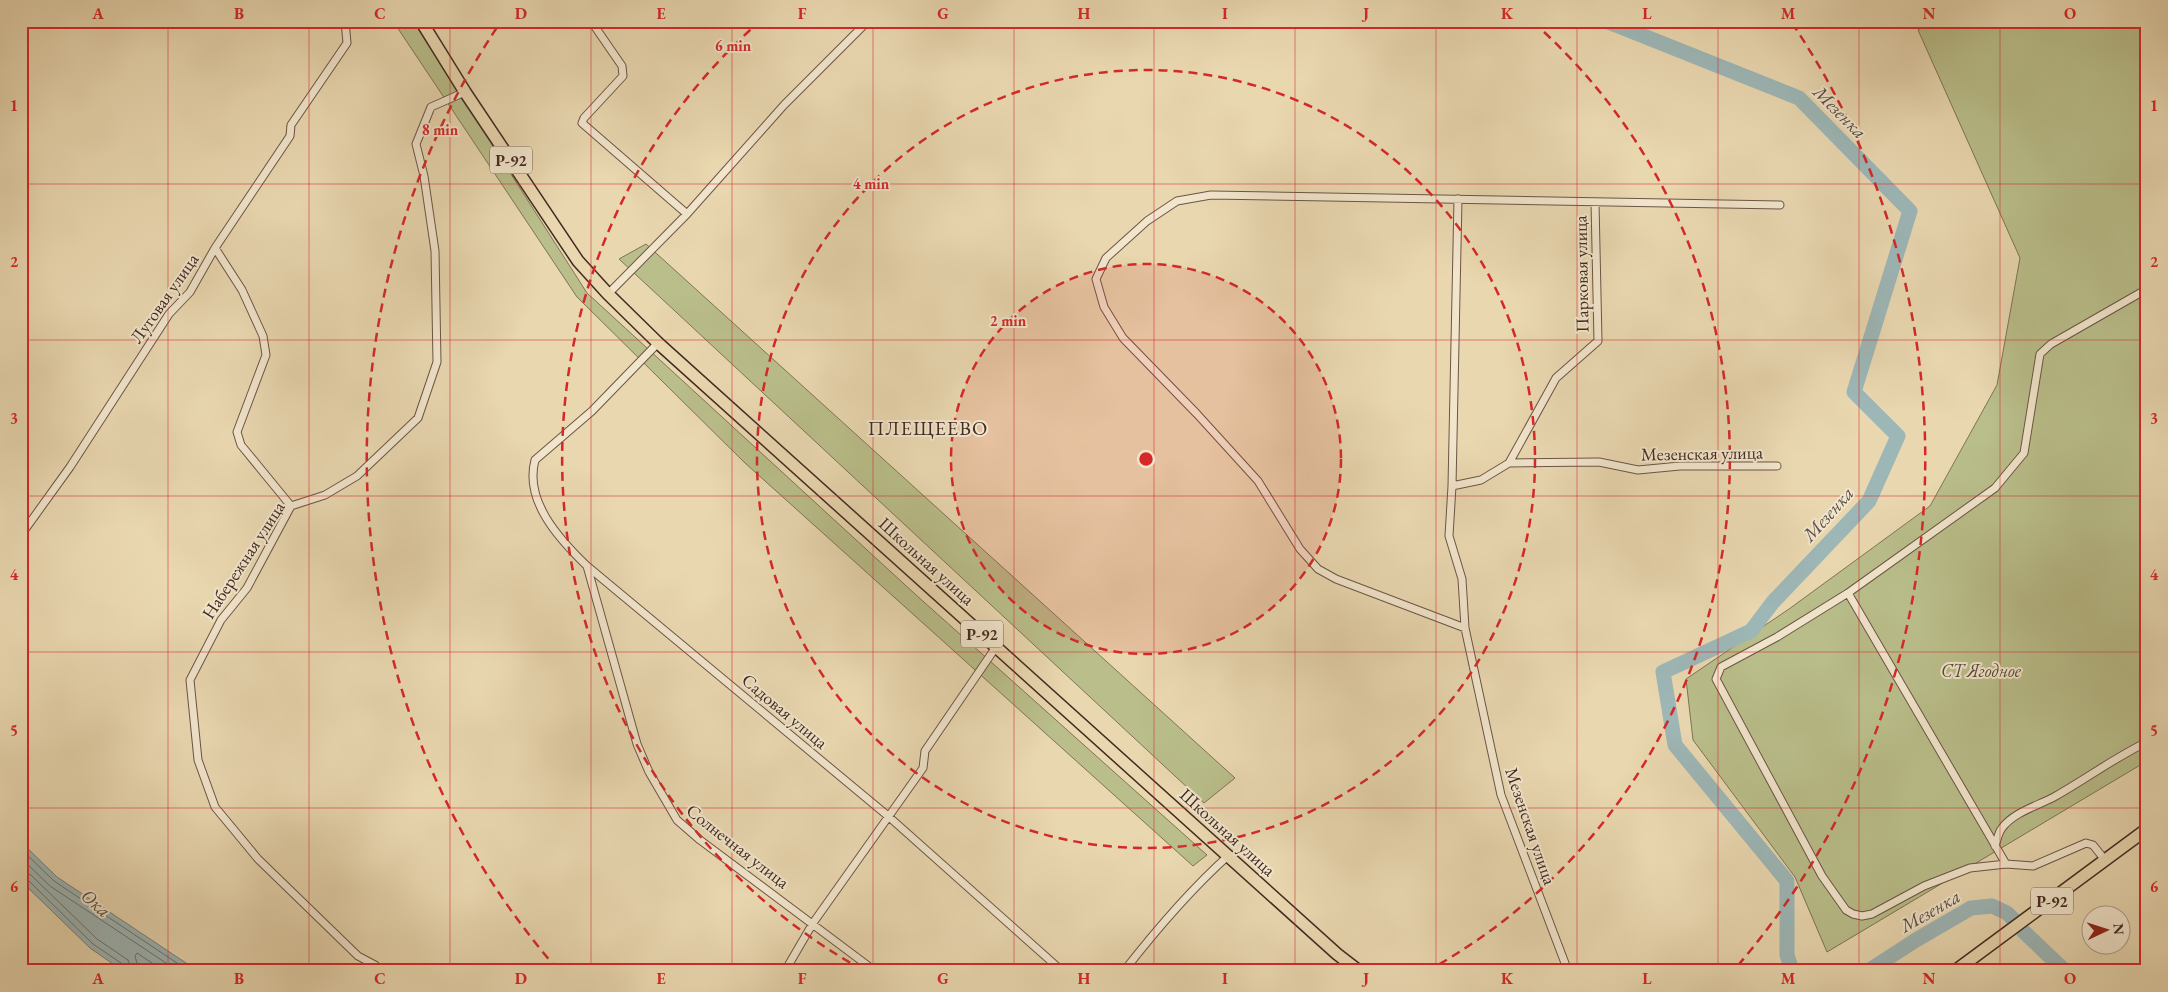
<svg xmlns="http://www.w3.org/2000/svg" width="2168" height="992" font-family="'EB Garamond',serif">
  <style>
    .green { fill: #b9be8a; stroke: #7e7456 }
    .water { fill: #9db7b7; stroke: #797f7b }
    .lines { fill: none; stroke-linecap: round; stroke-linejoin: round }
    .shore { stroke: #70706c; stroke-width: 1 }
    .river { stroke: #9db7b7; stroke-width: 15 }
    .street-casing { stroke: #6c5545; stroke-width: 9 }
    .primary-casing { stroke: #432a21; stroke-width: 14 }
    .street { stroke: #f1e5cc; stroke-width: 7 }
    .primary { stroke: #e9d7b0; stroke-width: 11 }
    .grid { fill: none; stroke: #d62828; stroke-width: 1; stroke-opacity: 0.55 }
    .ring { fill: none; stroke: #d62828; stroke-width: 2.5; stroke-dasharray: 9 6 }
    .labels { text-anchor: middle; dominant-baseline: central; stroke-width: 4; stroke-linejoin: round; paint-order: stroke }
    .shield { fill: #f1e5cc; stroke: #776254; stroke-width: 1 }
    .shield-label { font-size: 16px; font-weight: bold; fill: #432a21 }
    .street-label { font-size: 18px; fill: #432a21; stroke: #f1e5cc }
    .park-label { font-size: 18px; font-style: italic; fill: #5b4836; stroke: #f1e5cc }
    .water-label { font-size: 19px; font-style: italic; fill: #5a4d46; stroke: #f1e5cc }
    .quarter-label { font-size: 20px; letter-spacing: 1px; fill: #432a21; stroke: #f1e5cc }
    .centre { fill: #d62828; stroke: #f1e5cc; stroke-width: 2.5 }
    .ring-label { font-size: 15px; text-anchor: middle; font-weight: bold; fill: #d62828; stroke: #f1e5cc; stroke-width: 4; stroke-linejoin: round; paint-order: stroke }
    .neatline { fill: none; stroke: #d62828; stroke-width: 2 }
    .grid-label { font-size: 16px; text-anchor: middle; font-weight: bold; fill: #d62828 }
  </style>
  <rect width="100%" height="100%" fill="#e9d7b0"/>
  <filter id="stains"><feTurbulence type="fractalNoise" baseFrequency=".004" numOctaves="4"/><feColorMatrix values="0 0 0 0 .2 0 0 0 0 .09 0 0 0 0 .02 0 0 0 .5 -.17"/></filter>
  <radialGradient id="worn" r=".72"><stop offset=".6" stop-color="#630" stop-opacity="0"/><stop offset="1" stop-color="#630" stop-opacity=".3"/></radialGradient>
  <path class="green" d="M393,21H413L587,293L915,594L1207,855L1193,866L745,463L577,297Z
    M1935,21H2147V761L1827,952L1795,877L1693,740L1686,679L1789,609L1930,506L1997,385L2020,258L1918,30Z
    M646,244L1235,778L1204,803L619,259Z"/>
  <path class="water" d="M21,842L57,877L198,971H123L90,948L21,881Z"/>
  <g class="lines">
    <path class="shore" d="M21,849L54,881L189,971
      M21,858L50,886L178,971
      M21,872L31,875L97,939L128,960L132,971
      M21,878L27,879L93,944L124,965L125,971
      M139,971L135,956L137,953L164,971"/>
    <path class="river" d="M1606,21L1799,98L1910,211L1854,392L1898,436L1869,501L1773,602L1751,631L1663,672L1675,745L1787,881V955L1791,967L1795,971
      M2023,931L2065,971
      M1868,971L1916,940L1971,908L1992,906L2007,913L2014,920"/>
    <defs>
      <path id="street" d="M591,21L622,66L623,76L584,118L582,123L687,214L608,294
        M1458,199L1452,486L1449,536L1462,579L1465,628L1501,795L1568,971
        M687,214L784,105L868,21
        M215,248L242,290L263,336L266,355L237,432L241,445L291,506
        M658,343L592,411L535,460C524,501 559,539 587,566L888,816L1062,971
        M1509,463L1599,462L1638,470L1680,466H1777
        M1452,486L1481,480L1509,463L1556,378L1598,341L1595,202
        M21,535L70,467L169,314L190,292L215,248L290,136L291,125L347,43L345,21
        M587,566L637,744L649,772L677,820L700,840L875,971
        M1848,593L1777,637L1721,667L1716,679L1822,876L1846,910L1853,914L1862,916L1872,914L1924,886L1970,868L2006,864
        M1465,628L1336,579L1318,569L1300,549L1258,481L1197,414L1123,338L1104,307L1096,279L1106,258L1147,221L1177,201L1211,195L1780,205
        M1995,846C1997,841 1998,833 2002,828C2014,812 2037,806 2054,797C2086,779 2114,758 2147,742
        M2105,860L2093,845L2086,843L2033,866L2006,864L1848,593L1995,488L2024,453L2040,354L2051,344L2147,289
        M380,971L375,965L358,956L258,859L215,807L198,760L190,680L221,620L247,588L291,506L325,495L357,476L418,418L437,362L435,251L424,176L416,144L431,107L465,92
        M785,971L813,923L923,768L925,751L996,647
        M1124,971C1156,930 1190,890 1229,855"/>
      <path id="primary" d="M421,21L465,92L578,261L608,294L658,343L1337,954L1359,971
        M1955,971L2147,829"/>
    </defs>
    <use href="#street" class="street-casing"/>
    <use href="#primary" class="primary-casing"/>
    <use href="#street" class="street"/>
    <use href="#primary" class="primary"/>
  </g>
  <path class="grid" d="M168,21V971M309,21V971M450,21V971M591,21V971M732,21V971M873,21V971M1014,21V971M1154,21V971M1295,21V971M1436,21V971M1577,21V971M1718,21V971M1859,21V971M2000,21V971M21,184H2147M21,340H2147M21,496H2147M21,652H2147M21,808H2147"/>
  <circle cx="1146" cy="459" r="195" fill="#d62828" fill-opacity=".12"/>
  <g class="ring">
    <circle cx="1146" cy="459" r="195"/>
    <circle cx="1146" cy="459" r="389"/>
    <path d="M863 970A584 584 0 0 1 759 22M1533 22A584 584 0 0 1 1429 970"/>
    <path d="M558 970A779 779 0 0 1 500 23M1792 23A779 779 0 0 1 1734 970"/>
  </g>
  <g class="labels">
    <g class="shield">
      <rect x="490" y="146.5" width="42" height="27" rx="4"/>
      <rect x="961" y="620.5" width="42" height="27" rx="4"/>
      <rect x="2031" y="887.5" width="42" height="27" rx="4"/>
    </g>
    <g class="shield-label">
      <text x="511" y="160">Р-92</text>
      <text x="982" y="634">Р-92</text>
      <text x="2052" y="901">Р-92</text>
    </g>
    <g class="street-label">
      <text transform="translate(1581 274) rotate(-91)">Парковая улица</text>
      <text transform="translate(164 298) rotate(-55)">Луговая улица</text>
      <text transform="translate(1702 453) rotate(-1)">Мезенская улица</text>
      <text transform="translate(243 560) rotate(-57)">Набережная улица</text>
      <text transform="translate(927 561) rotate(42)">Школьная улица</text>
      <text transform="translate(785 711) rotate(40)">Садовая улица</text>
      <text transform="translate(1531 826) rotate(71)">Мезенская улица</text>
      <text transform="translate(1228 832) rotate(42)">Школьная улица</text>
      <text transform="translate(738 846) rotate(38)">Солнечная улица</text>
    </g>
    <g class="park-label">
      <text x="1981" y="670">СТ Ягодное</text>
    </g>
    <g class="water-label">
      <text transform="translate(1840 112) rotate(45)">Мезенка</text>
      <text transform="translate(1828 514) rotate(-48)">Мезенка</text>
      <text transform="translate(96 903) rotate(41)">Ока</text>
      <text transform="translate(1930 911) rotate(-30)">Мезенка</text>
    </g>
    <g class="quarter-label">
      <text x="928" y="428">ПЛЕЩЕЕВО</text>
    </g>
  </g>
  <circle cx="1146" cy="459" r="8" class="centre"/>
  <g class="ring-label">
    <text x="733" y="51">6 min</text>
    <text x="440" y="135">8 min</text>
    <text x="871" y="189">4 min</text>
    <text x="1008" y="326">2 min</text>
  </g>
  <rect width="2168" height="992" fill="none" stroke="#e9d7b0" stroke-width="55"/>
  <g transform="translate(2106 930) rotate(86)"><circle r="24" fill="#f1e5cc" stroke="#ab9a88"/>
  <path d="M0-4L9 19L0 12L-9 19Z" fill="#8f2418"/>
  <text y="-8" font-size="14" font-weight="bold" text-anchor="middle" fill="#432a21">N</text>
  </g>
  <rect x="28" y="28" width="2112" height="936" class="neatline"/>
  <g class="grid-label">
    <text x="98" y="19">A</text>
    <text x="239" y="19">B</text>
    <text x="380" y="19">C</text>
    <text x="521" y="19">D</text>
    <text x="661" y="19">E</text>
    <text x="802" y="19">F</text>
    <text x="943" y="19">G</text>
    <text x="1084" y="19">H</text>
    <text x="1225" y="19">I</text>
    <text x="1366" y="19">J</text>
    <text x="1507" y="19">K</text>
    <text x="1647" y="19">L</text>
    <text x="1788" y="19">M</text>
    <text x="1929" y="19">N</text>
    <text x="2070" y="19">O</text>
    <text x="14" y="111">1</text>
    <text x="2154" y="111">1</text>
    <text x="14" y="267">2</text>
    <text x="2154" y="267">2</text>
    <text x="14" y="424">3</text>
    <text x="2154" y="424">3</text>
    <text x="14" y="580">4</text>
    <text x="2154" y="580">4</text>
    <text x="14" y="736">5</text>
    <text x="2154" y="736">5</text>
    <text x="14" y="892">6</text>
    <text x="2154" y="892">6</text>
    <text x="98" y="984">A</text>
    <text x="239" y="984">B</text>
    <text x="380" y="984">C</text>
    <text x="521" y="984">D</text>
    <text x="661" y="984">E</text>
    <text x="802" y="984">F</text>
    <text x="943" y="984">G</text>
    <text x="1084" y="984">H</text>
    <text x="1225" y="984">I</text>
    <text x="1366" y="984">J</text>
    <text x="1507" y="984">K</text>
    <text x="1647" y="984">L</text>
    <text x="1788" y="984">M</text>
    <text x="1929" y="984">N</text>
    <text x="2070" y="984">O</text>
  </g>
  <rect width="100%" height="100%" filter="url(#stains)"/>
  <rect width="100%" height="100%" fill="url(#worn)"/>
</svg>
